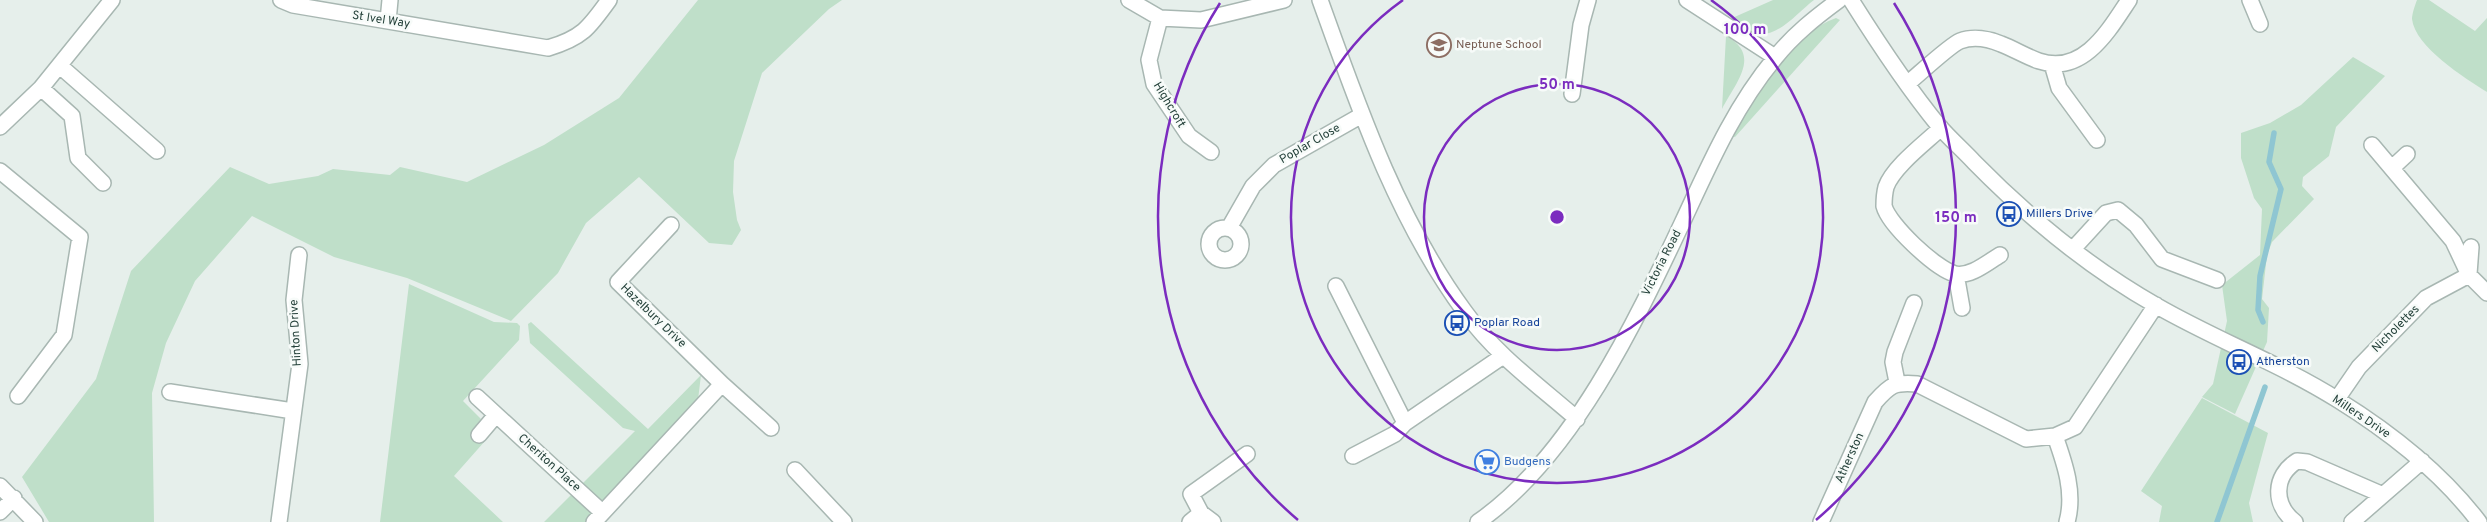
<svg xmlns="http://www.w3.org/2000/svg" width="2487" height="522" font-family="Overpass,sans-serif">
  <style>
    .green { fill: #bfdfc9 }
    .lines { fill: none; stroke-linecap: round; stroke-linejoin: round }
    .stream { stroke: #8fc6d2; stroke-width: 5.5 }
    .minor-casing { stroke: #a8b7b2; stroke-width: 18 }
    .minor { stroke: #fff; stroke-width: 15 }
    .ring { fill: none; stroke: #7b2cbf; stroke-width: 2.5 }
    .labels { text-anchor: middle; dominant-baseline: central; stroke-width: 5; stroke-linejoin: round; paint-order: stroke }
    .street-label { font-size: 12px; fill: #24413a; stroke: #f7fbf9 }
    .education-label { font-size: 12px; fill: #785e54; stroke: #f7fbf9; text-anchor: start }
    .transit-label { font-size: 12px; fill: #164399; stroke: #f7fbf9; text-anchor: start }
    .shop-label { font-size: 12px; fill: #366cbe; stroke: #f7fbf9; text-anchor: start }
    .centre { fill: #7b2cbf; stroke: #f7fbf9; stroke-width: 2.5 }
    .ring-label { font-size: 15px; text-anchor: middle; font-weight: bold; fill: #7b2cbf; stroke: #f7fbf9; stroke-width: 5; stroke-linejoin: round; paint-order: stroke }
  </style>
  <rect width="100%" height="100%" fill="#e6efeb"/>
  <path class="green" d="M698,0H842L829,9L762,73L734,161L733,192L737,220L741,230L732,245L709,243L639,177L586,223L558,273L511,321L407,278L334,257L252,216L195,281L166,343L152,393L154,522H49L22,477L96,379L131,271L230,167L269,184L318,176L333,169L390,175L400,167L467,182L544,145L619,98Z
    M1773,0H1814C1799,11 1779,37 1758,34C1748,32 1738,24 1730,19Z
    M2417,0H2429L2475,31L2487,18V92C2465,78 2415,47 2412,19C2412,14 2415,5 2417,0Z
    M1836,18L1840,20L1735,137L1731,136C1755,97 1791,34 1836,18Z
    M1726,36C1762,55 1736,82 1722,109Z
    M2353,57L2385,76L2336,127L2329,156L2303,177L2302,186L2314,199L2272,242L2267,255L2262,299L2269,308L2267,342L2235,414L2202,397L2213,384L2227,321L2222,285L2260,255L2262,209L2254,198L2241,158V133L2270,123L2301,105Z
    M409,284L494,322L517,323L520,326L519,340L463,401L481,419L473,430L485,441L454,476L503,522H380Z
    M531,322L648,429L701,375L698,400L587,522H544L635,431L623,428L530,343L528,324Z
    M2202,398L2268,433L2249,503L2253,522H2159L2162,506L2141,491Z"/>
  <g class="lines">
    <path class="stream" d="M2263,322L2258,310L2260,276L2281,189L2269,162L2274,133
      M2217,522L2265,387"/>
    <defs>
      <path id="minor" d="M281,0L293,5L548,48C582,38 589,28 609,0
        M1129,0L1160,18L1201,20L1284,0
        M1320,0C1358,106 1397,220 1465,312C1495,354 1538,385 1577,419
        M1687,0L1775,57
        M1851,0C1878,43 1907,87 1939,126C1950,139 1963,150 1974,162C2028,217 2090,268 2157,306C2216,340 2281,364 2338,400C2391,433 2442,473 2479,522
        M2250,0L2260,24
        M1160,18L1149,60L1154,84L1189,136L1211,152
        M388,21L390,0
        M2052,64L2059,88L2097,140
        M60,66L157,151
        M1907,84C1918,75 1950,45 1960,41C1973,36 1989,39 2001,44C2014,49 2027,57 2039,61C2083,76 2109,30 2129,0
        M41,88L72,116L78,158L103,183
        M1572,94L1581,25L1588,0
        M0,127L41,88L112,0
        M1941,128C1925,143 1893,167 1886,187C1885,191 1884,201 1884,206C1889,225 1936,269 1955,274C1971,277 1988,262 2000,255
        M2372,145L2453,241L2469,275
        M2392,168L2407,154
        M0,171L80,237L64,335L18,396
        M1209 244a16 16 0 1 1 32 0a16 16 0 1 1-32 0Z
        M1229,228L1253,186L1274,165L1362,115
        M2073,249L2106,213L2118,210L2136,225L2162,259L2217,280
        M1956,274L1962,308
        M2469,274L2471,247
        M1336,286L1405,423
        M1897,382L1893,362L1895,352L1914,303
        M722,384L771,428
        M170,392L293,411
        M477,397L602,512
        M2337,399L2359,367L2426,298L2469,275L2487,293
        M479,435L496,415
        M2055,436C2065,464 2075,493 2067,522
        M1353,456L1395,434L1405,423L1503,356
        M795,470L844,522
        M0,486L35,522
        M0,512L14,498
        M1201,513L1191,494L1247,454
        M279,522L300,364L294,300L299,255
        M594,522L722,384L618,282L671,225
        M1190,522L1201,513L1213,522
        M1478,522C1573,456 1636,321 1684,219C1710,163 1735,106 1775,58C1793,35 1816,17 1839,0
        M1821,522L1875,402C1890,385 1894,382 1917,384L2026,439L2055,436L2075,427L2156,305
        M2295,522C2273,505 2273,476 2297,461L2307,462L2383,495
        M2352,522L2422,461"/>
    </defs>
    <use href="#minor" class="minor-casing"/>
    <use href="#minor" class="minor"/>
  </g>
  <g class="ring">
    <circle cx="1557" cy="217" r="133"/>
    <path d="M1711 0A266 266 0 1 1 1403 0"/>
    <path d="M1298 520A399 399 0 0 1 1220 3M1894 3A399 399 0 0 1 1816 520"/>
  </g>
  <defs>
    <symbol id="school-ring" viewBox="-11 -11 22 22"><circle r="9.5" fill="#f7fbf9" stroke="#8d6e63" stroke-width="1.5"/><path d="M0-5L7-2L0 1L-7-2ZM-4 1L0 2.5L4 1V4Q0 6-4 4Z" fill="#8d6e63"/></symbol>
    <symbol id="bus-ring" viewBox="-11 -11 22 22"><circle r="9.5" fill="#f7fbf9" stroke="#1a4fb4" stroke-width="1.5"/><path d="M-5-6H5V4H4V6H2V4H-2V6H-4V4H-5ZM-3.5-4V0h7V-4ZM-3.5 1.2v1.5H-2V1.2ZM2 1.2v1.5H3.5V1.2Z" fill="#1a4fb4"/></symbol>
    <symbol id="supermarket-ring" viewBox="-11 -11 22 22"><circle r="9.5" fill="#f7fbf9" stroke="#3f7fe0" stroke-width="1.5"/><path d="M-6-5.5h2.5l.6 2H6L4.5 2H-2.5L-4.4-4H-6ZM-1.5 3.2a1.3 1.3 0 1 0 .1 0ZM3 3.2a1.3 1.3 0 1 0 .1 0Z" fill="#3f7fe0"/></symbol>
  </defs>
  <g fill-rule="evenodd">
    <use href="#school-ring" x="1425" y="31" width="28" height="28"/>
    <use href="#bus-ring" x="1995" y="200" width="28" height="28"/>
    <use href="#bus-ring" x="1443" y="309" width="28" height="28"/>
    <use href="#bus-ring" x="2225" y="348" width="28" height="28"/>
    <use href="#supermarket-ring" x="1473" y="448" width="28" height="28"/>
  </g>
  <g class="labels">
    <g class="street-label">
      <text transform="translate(381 20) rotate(9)">St Ivel Way</text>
      <text transform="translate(1169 105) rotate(59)">Highcroft</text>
      <text transform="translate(1310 144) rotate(-30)">Poplar Close</text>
      <text transform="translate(1662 263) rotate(-63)">Victoria Road</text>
      <text transform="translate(653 316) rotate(44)">Hazelbury Drive</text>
      <text transform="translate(2396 329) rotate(-45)">Nicholettes</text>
      <text transform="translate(296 333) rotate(-93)">Hinton Drive</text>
      <text transform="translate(2361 417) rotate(34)">Millers Drive</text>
      <text transform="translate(1850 458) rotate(-66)">Atherston</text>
      <text transform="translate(549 463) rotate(42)">Cheriton Place</text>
    </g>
    <g class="education-label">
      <text x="1456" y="45">Neptune School</text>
    </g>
    <g class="transit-label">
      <text x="2026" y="214">Millers Drive</text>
      <text x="1474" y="323">Poplar Road</text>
      <text x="2256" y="362">Atherston</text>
    </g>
    <g class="shop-label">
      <text x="1504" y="462">Budgens</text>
    </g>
  </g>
  <circle cx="1557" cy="217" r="8" class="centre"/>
  <g class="ring-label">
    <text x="1745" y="34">100 m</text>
    <text x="1557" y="89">50 m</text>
    <text x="1956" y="222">150 m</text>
  </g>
</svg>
